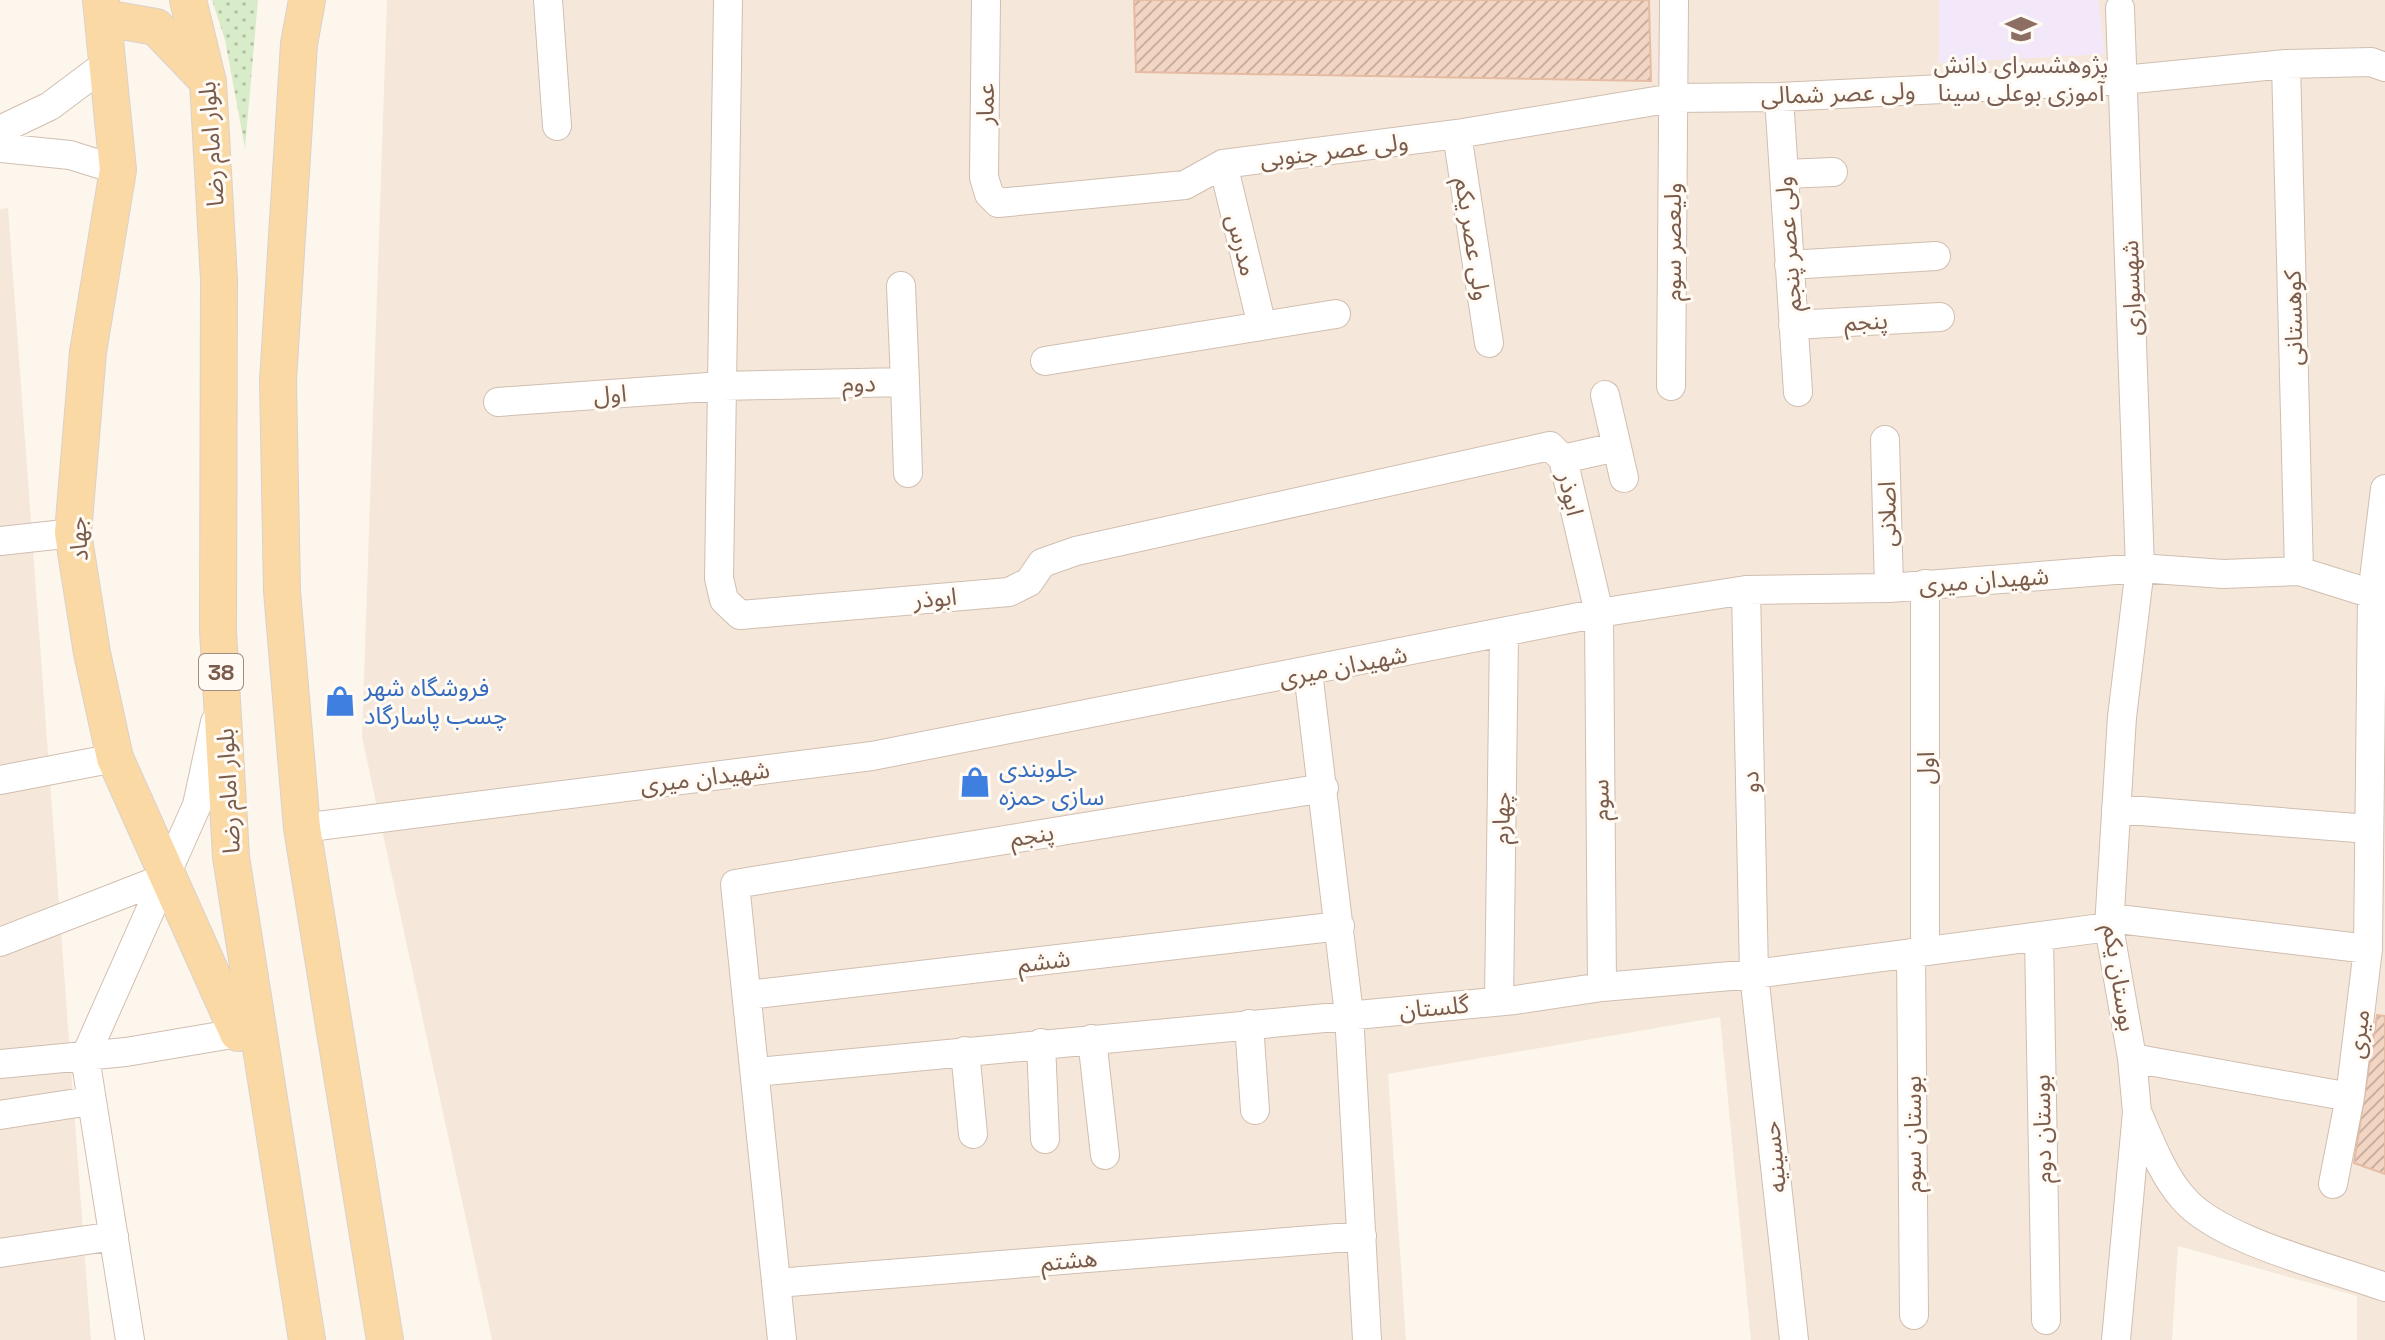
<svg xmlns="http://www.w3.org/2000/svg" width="2385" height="1340" font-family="'Space Grotesk','Noto Sans Arabic',sans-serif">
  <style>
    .residential { fill: #f5e8da }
    .education { fill: #f3e8fa }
    .grass { fill: url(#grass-dots) }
    .building { fill: url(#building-hatch); stroke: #e6bba3; stroke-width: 2 }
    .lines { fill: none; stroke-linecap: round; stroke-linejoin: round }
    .minor-casing { stroke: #d1beb0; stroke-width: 30 }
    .major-casing { stroke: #dad1cd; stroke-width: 38 }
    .minor { stroke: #fff; stroke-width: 28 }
    .major { stroke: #fbd9a5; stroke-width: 36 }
    .labels { text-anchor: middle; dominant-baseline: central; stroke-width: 6; stroke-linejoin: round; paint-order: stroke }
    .shield { fill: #fffaf3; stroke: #a28b7f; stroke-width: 2 }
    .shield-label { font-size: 22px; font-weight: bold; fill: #7a5c4d }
    .education-label { font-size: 24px; fill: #785e54; stroke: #fffaf3 }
    .street-label { font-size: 24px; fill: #7a5c4d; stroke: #fffaf3 }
    .shop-label { font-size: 24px; fill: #366cbe; stroke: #fffaf3; text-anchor: start }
  </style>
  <defs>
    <pattern id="grass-dots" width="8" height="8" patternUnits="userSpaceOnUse" patternTransform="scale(2)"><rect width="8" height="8" fill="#d8ecc9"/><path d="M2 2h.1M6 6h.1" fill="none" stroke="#b4c2a5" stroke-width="1.8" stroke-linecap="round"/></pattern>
    <pattern id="building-hatch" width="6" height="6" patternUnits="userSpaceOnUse" patternTransform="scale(2)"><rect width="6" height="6" fill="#f3d5c3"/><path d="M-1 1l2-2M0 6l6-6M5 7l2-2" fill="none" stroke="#cab0a1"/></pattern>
  </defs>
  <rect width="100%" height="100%" fill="#fdf6ec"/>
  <path class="residential" d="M387,0H2385V1340H2357V1296L2178,1246L2172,1340H1751L1720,1017L1388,1074L1406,1340H492L362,737Z
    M8,208L91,1340H0V209Z"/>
  <path class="education" d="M1939,0H2098L2105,54L1939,63Z"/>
  <path class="grass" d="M212,0H258L245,148L225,40Z"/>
  <path class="building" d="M1134,0H1649L1651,81L1136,72Z
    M2377,1015L2385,1016V1174L2354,1163Z"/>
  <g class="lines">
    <defs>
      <path id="minor" d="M548,0L557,126
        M728,0L719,578L724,600L740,615L1009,592L1029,582L1042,563L1076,551L1550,446L1563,459L1599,613L1602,987
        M986,0L984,177L989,194L998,203L1185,185L1223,164L1457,134L1673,98L1779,97L2123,80L2286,64L2371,62L2385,67
        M2286,64L2299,571
        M1779,97L1798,392
        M0,130L50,106L106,64
        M1457,134L1489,343
        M0,148L70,155L118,170
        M1223,164L1262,326
        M1784,174L1833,172
        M1789,265L1936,256
        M901,286L905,382
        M1793,325L1940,317
        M1045,361L1336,314
        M1671,386L1674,0
        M1605,395L1624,478
        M498,402L722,386L905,382L908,473
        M1885,440L1889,588
        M1563,459L1616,447
        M0,541L73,533
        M1746,590L1754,974L1794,1340
        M1308,672L1349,1014L1367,1340
        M0,780L115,758
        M2116,809L2369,829
        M302,828L872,756L1599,613L1746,590L1889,588L2140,568L2223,574L2299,571L2385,598
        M2110,918L2368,949
        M2039,938L2046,1320
        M0,942L167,877
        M1925,951V584
        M1911,953L1914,1315
        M748,995L1340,926
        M1499,1001L1504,634
        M1249,1024L1255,1110
        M1092,1039L1105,1155
        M1041,1043L1045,1139
        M965,1051L973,1134
        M2132,1058L2350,1097
        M0,1064L126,1052L238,1033
        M757,1072L1515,1000L1602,987L1754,974L2109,927
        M0,1115L90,1101
        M2139,1116C2151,1144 2163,1175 2183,1198C2219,1241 2330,1267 2385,1287
        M2333,1184L2350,1097L2368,949L2372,595L2385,489
        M0,1253L114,1236
        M777,1283L1362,1236
        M130,1340L85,1057L197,805L215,722
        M782,1340L735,884L1324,788
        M2116,1340L2137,1112L2132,1058L2109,927L2122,717L2140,568L2120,8"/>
      <path id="major" d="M101,0L118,170L88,352L73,533L92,653L115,758L238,1033L258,1030
        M188,0L208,82L219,280L218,631L231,857L307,1340
        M307,0L299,44L278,381L282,591L302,828L385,1340
        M104,18L156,27L204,77"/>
    </defs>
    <use href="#minor" class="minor-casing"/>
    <use href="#major" class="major-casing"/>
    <use href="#minor" class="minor"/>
    <use href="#major" class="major"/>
  </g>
  <defs>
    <symbol id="school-bare" viewBox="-9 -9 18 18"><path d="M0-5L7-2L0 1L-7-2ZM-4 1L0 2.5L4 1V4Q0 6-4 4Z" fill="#8d6e63" stroke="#fffaf3" stroke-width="2.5" paint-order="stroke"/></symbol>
    <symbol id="shop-bare" viewBox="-9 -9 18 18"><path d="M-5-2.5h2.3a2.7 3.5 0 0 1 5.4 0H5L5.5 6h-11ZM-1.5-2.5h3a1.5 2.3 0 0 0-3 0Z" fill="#3f7fe0" stroke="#fffaf3" stroke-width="2.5" paint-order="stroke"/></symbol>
  </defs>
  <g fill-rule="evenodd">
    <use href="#school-bare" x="1999" y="7" width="44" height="44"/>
    <use href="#shop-bare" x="318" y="679" width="44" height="44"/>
    <use href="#shop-bare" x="953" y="760" width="44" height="44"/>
  </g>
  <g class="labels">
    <rect class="shield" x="199" y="654" width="44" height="36" rx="6"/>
    <g class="shield-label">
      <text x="221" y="672">38</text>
    </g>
    <g class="education-label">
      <text x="2021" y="64">پژوهشسرای دانش<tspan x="2021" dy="28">آموزی بوعلی سینا</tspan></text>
    </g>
    <g class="street-label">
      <text transform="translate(1838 93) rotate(-2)">ولی عصر شمالی</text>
      <text transform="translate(985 104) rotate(-89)">عمار</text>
      <text transform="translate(211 144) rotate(-94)">بلوار امام رضا</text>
      <text transform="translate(1334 150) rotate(-7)">ولی عصر جنوبی</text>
      <text transform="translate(1473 239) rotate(81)">ولی عصر یکم</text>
      <text transform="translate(1672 242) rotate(-90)">ولیعصر سوم</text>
      <text transform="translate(1788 244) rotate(-94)">ولی عصر پنجم</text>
      <text transform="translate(1242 245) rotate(76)">مدرس</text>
      <text transform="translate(2131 288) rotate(-92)">شهسواری</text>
      <text transform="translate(2293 318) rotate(-91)">کوهستانی</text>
      <text transform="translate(1866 321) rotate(-3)">پنجم</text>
      <text transform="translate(859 383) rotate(-1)">دوم</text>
      <text transform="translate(610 394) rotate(-4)">اول</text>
      <text transform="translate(1571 494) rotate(77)">ابوذر</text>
      <text transform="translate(1887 514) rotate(-91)">اصلانی</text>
      <text transform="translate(78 539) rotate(-94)">جهاد</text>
      <text transform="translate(1984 580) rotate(-4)">شهیدان میری</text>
      <text transform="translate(935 598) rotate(-5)">ابوذر</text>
      <text transform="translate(1343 666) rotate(-11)">شهیدان میری</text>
      <text transform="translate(1925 768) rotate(-90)">اول</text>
      <text transform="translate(705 777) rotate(-7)">شهیدان میری</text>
      <text transform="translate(1750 782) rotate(-91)">دو</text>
      <text transform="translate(228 791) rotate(-93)">بلوار امام رضا</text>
      <text transform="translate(1600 800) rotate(-91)">سوم</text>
      <text transform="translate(1501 818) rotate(-89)">چهارم</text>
      <text transform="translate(1032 835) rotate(-9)">پنجم</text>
      <text transform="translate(1044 961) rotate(-7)">ششم</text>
      <text transform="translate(2120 978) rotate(81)">بوستان یکم</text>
      <text transform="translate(1434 1007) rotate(-5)">گلستان</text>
      <text transform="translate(2358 1034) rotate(-83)">میری</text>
      <text transform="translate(2042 1129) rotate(-91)">بوستان دوم</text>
      <text transform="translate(1912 1134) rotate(-90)">بوستان سوم</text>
      <text transform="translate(1774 1157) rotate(-96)">حسینیه</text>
      <text transform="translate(1069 1260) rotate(-5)">هشتم</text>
    </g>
    <g class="shop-label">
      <text x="364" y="687">فروشگاه شهر<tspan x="364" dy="28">چسب پاسارگاد</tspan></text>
      <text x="999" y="768">جلوبندی<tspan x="999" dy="28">سازی حمزه</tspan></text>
    </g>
  </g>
</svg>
